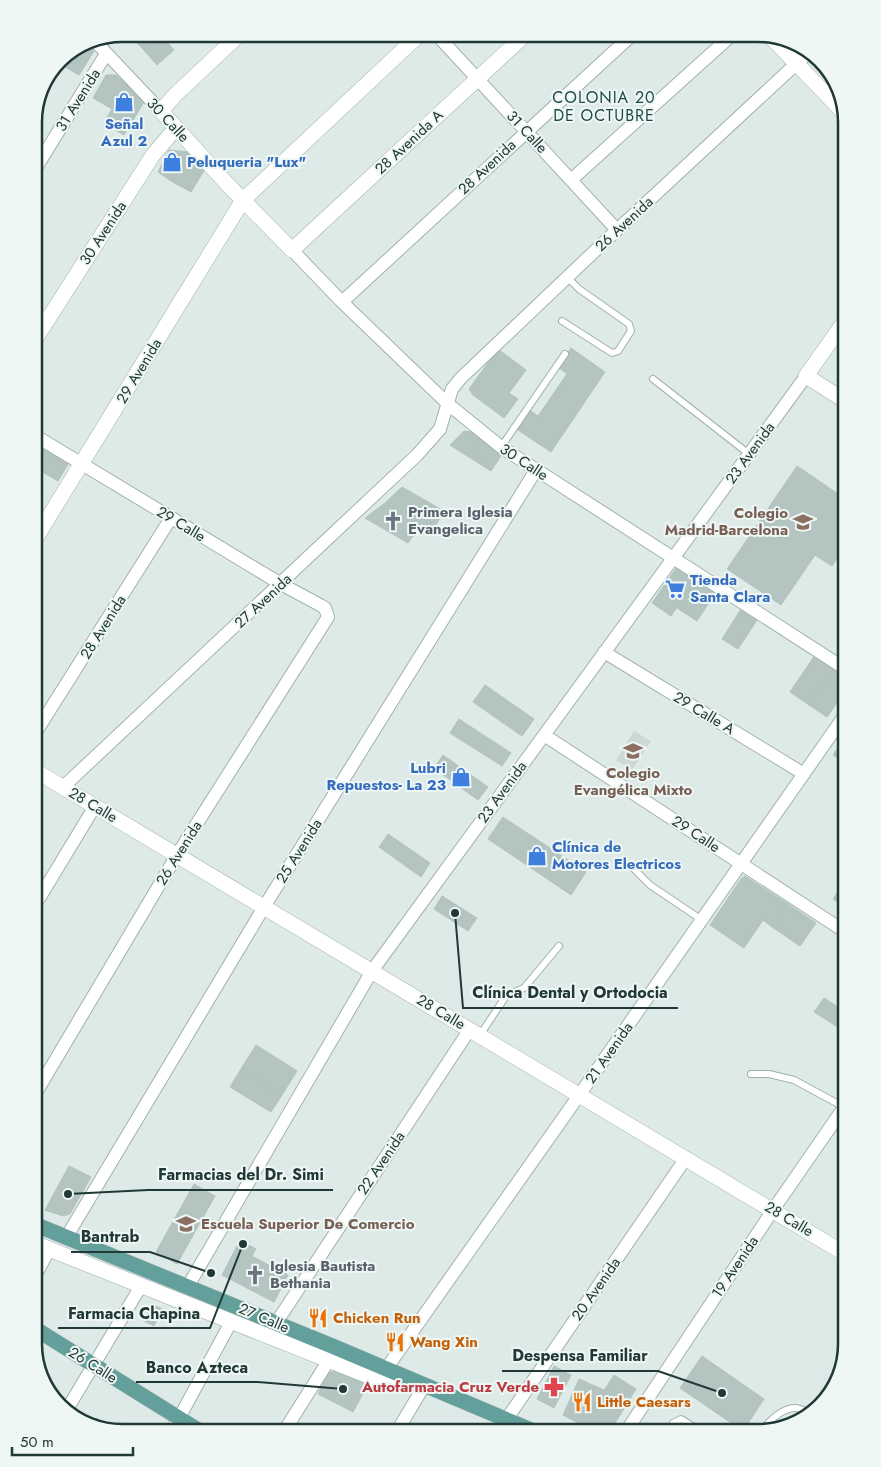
<svg xmlns="http://www.w3.org/2000/svg" width="881" height="1467" font-family="Jost,sans-serif">
  <style>
    .built { fill: #ccd9d6 }
    .building { fill: #b4c4c0; stroke: #b1c3bf }
    .lines { fill: none; stroke-linecap: round; stroke-linejoin: round }
    .service-casing { stroke: #a1b1af; stroke-width: 8 }
    .minor-casing { stroke: #a1b1af; stroke-width: 14 }
    .tertiary-casing { stroke: #a1b1af; stroke-width: 16 }
    .primary-casing { stroke: #bcc4c3; stroke-width: 16 }
    .service { stroke: #fff; stroke-width: 6 }
    .minor { stroke: #fff; stroke-width: 12 }
    .tertiary { stroke: #fff; stroke-width: 15 }
    .primary { stroke: #639f9b; stroke-width: 15 }
    .labels { text-anchor: middle; dominant-baseline: central; stroke-width: 4; stroke-linejoin: round; paint-order: stroke }
    .street-label { font-size: 15px; fill: #203937; stroke: #eef7f4 }
    .shop-label { font-size: 15px; font-weight: bold; fill: #366cbe; stroke: #eef7f4; text-anchor: start }
    .worship-label { font-size: 15px; font-weight: bold; fill: #5b616d; stroke: #eef7f4; text-anchor: start }
    .education-label { font-size: 15px; font-weight: bold; fill: #785e54; stroke: #eef7f4; text-anchor: end }
    .food-label { font-size: 15px; font-weight: bold; fill: #c56008; stroke: #eef7f4; text-anchor: start }
    .health-label { font-size: 15px; font-weight: bold; fill: #be3a42; stroke: #eef7f4; text-anchor: end }
    .neighbourhood-label { font-size: 16px; letter-spacing: 1px; fill: #1c4b48; stroke: #eef7f4 }
    .rim { fill: none; stroke: #203937; stroke-width: 2.5 }
    .leader { fill: none; stroke: #203937; stroke-width: 2 }
    .callout-dot { fill: #203937; stroke: #eef7f4; stroke-width: 2 }
    .callout-label { font-size: 16px; text-anchor: middle; font-weight: bold; fill: #203937; stroke: #eef7f4; stroke-width: 4; stroke-linejoin: round; paint-order: stroke }
  </style>
  <rect width="100%" height="100%" fill="#deeae7"/>
  <path class="built" d="M634,731L651,741L632,770L616,760Z"/>
  <path class="building" d="M128,34H157L142,48Z
    M157,34H160L174,50L157,65L142,48Z
    M85,42L94,51L79,75L58,63L60,59Z
    M106,75H116L126,84L112,109L93,98Z
    M126,84L137,95L117,131L104,123Z
    M137,95L144,102L124,135L117,131Z
    M169,150L188,152L171,181L158,172Z
    M188,152L205,169L191,192L171,181Z
    M571,348L605,372L551,452L515,428L528,409L538,416L567,374L558,367Z
    M498,349L526,370L509,393L518,399L504,418L473,395L469,389Z
    M464,431L471,432L485,439L472,459L450,445Z
    M485,439L504,451L491,471L472,459Z
    M37,441L70,461L58,481L34,467V446Z
    M797,466L847,500V544L832,566L815,555L781,605L727,569Z
    M402,487L444,511L433,530L385,503Z
    M385,503L421,524L408,543L365,518Z
    M679,564L698,576L671,616L652,603Z
    M698,576L718,589L697,621L677,608Z
    M743,606L759,617L738,649L722,639Z
    M815,655L834,669L809,705L790,692Z
    M834,669L847,677V688L827,717L809,705Z
    M485,685L534,719L522,736L473,702Z
    M459,719L511,753L502,766L450,733Z
    M847,734V764L833,755Z
    M443,755L488,787L478,800L434,768Z
    M503,817L586,872L571,895L488,839Z
    M388,834L430,863L421,877L379,847Z
    M745,876L788,904L772,927L763,920L744,948L710,925L741,879Z
    M847,878V909L833,899Z
    M442,896L477,918L468,931L434,909Z
    M788,904L816,923L800,946L772,927Z
    M824,998L847,1013V1033L814,1012Z
    M256,1045L297,1071L282,1095L241,1069Z
    M241,1069L282,1095L271,1112L230,1087Z
    M69,1166L91,1177L70,1214L63,1216L45,1210Z
    M194,1184L215,1196L177,1264L156,1252Z
    M240,1240L256,1249L252,1256L236,1248Z
    M236,1248L288,1275L274,1302L222,1275Z
    M152,1304L162,1309L154,1326L144,1321Z
    M702,1356L764,1399L743,1431L680,1388Z
    M554,1366L571,1375L554,1408L537,1399Z
    M341,1369L368,1384L353,1412L318,1394L328,1373Z
    M614,1375L636,1389L609,1433H598L582,1425Z
    M579,1379L604,1390L582,1425L563,1415Z"/>
  <g class="lines">
    <defs>
      <path id="service" d="M562,321L612,353L618,351L631,331L629,324L579,289L567,277
        M653,379L749,454
        M501,447L565,354
        M634,869L650,885L702,920
        M480,1035L506,996L524,988L559,946
        M751,1074H769L794,1080L844,1107
        M668,1433L673,1423L681,1419L704,1433
        M761,1433C767,1422 782,1408 795,1408C800,1408 805,1411 810,1413"/>
      <path id="minor" d="M436,34L617,230
        M93,39L161,111
        M34,171L106,54
        M571,180L733,34
        M292,250L342,302L448,404L501,447L847,670
        M342,302L633,34
        M604,652L804,774
        M34,735L171,518
        M544,735L847,933
        M63,787L417,455L440,429L452,389L461,378L617,230L810,51
        M34,907L95,806
        M34,1096L177,855L328,617L325,608L320,605L281,584L34,435
        M67,1236L264,907L536,470
        M34,1278L49,1250
        M188,1286L372,971L806,376
        M276,1323L470,1029
        M386,1369L580,1094L847,712
        M66,1411L141,1286
        M506,1420L686,1158
        M171,1433L231,1322
        M283,1433L329,1360
        M396,1433L424,1386
        M625,1433L773,1210L847,1103"/>
      <path id="tertiary" d="M240,34L175,95L161,111L228,185L292,250L526,34
        M770,36L846,115
        M34,341L153,155L176,128
        M847,402L806,376L847,318
        M34,541L243,200L420,34
        M34,770L847,1255
        M34,1243L376,1379L411,1380"/>
      <path id="primary" d="M34,1224L332,1346L538,1433
        M34,1328L203,1433"/>
    </defs>
    <use href="#service" class="service-casing"/>
    <use href="#minor" class="minor-casing"/>
    <use href="#tertiary" class="tertiary-casing"/>
    <use href="#primary" class="primary-casing"/>
    <use href="#service" class="service"/>
    <use href="#minor" class="minor"/>
    <use href="#tertiary" class="tertiary"/>
    <use href="#primary" class="primary"/>
  </g>
  <defs>
    <symbol id="shop-bare" viewBox="-9 -9 18 18"><path d="M-5-2.5h2.3a2.7 3.5 0 0 1 5.4 0H5L5.5 6h-11ZM-1.5-2.5h3a1.5 2.3 0 0 0-3 0Z" fill="#3f7fe0" stroke="#eef7f4" stroke-width="2.5" paint-order="stroke"/></symbol>
    <symbol id="church-bare" viewBox="-9 -9 18 18"><path d="M-1.2-6h2.4v3.5h3.3v2.4h-3.3V6h-2.4V-.1h-3.3v-2.4h3.3Z" fill="#6b7280" stroke="#eef7f4" stroke-width="2.5" paint-order="stroke"/></symbol>
    <symbol id="school-bare" viewBox="-9 -9 18 18"><path d="M0-5L7-2L0 1L-7-2ZM-4 1L0 2.5L4 1V4Q0 6-4 4Z" fill="#8d6e63" stroke="#eef7f4" stroke-width="2.5" paint-order="stroke"/></symbol>
    <symbol id="supermarket-bare" viewBox="-9 -9 18 18"><path d="M-6-5.5h2.5l.6 2H6L4.5 2H-2.5L-4.4-4H-6ZM-1.5 3.2a1.3 1.3 0 1 0 .1 0ZM3 3.2a1.3 1.3 0 1 0 .1 0Z" fill="#3f7fe0" stroke="#eef7f4" stroke-width="2.5" paint-order="stroke"/></symbol>
    <symbol id="restaurant-bare" viewBox="-9 -9 18 18"><path d="M-5-6h1v4h1v-4h1v4h1v-4h1v5L-1.5 .5V6h-2V.5L-5-1ZM5-6V6H3V1.5H1.5Q1.5-4 5-6Z" fill="#e8710a" stroke="#eef7f4" stroke-width="2.5" paint-order="stroke"/></symbol>
    <symbol id="pharmacy-bare" viewBox="-9 -9 18 18"><path d="M-2-6h4v4h4v4h-4v4h-4v-4h-4v-4h4Z" fill="#e0444e" stroke="#eef7f4" stroke-width="2.5" paint-order="stroke"/></symbol>
  </defs>
  <g fill-rule="evenodd">
    <use href="#shop-bare" x="110" y="88" width="28" height="28"/>
    <use href="#shop-bare" x="158" y="148" width="28" height="28"/>
    <use href="#church-bare" x="379" y="507" width="28" height="28"/>
    <use href="#school-bare" x="789" y="508" width="28" height="28"/>
    <use href="#supermarket-bare" x="661" y="575" width="28" height="28"/>
    <use href="#school-bare" x="619" y="737" width="28" height="28"/>
    <use href="#shop-bare" x="447" y="763" width="28" height="28"/>
    <use href="#shop-bare" x="523" y="842" width="28" height="28"/>
    <use href="#school-bare" x="172" y="1210" width="28" height="28"/>
    <use href="#church-bare" x="241" y="1261" width="28" height="28"/>
    <use href="#restaurant-bare" x="304" y="1304" width="28" height="28"/>
    <use href="#restaurant-bare" x="381" y="1328" width="28" height="28"/>
    <use href="#pharmacy-bare" x="540" y="1373" width="28" height="28"/>
    <use href="#restaurant-bare" x="568" y="1388" width="28" height="28"/>
  </g>
  <g class="labels">
    <g class="street-label">
      <text transform="translate(78 100) rotate(-58)">31 Avenida</text>
      <text transform="translate(168 120) rotate(47)">30 Calle</text>
      <text transform="translate(527 132) rotate(47)">31 Calle</text>
      <text transform="translate(409 142) rotate(-43)">28 Avenida A</text>
      <text transform="translate(487 167) rotate(-43)">28 Avenida</text>
      <text transform="translate(624 224) rotate(-43)">26 Avenida</text>
      <text transform="translate(103 233) rotate(-57)">30 Avenida</text>
      <text transform="translate(139 371) rotate(-59)">29 Avenida</text>
      <text transform="translate(750 453) rotate(-54)">23 Avenida</text>
      <text transform="translate(524 462) rotate(33)">30 Calle</text>
      <text transform="translate(181 524) rotate(31)">29 Calle</text>
      <text transform="translate(263 601) rotate(-43)">27 Avenida</text>
      <text transform="translate(103 627) rotate(-58)">28 Avenida</text>
      <text transform="translate(704 713) rotate(31)">29 Calle A</text>
      <text transform="translate(502 792) rotate(-54)">23 Avenida</text>
      <text transform="translate(93 805) rotate(31)">28 Calle</text>
      <text transform="translate(696 834) rotate(33)">29 Calle</text>
      <text transform="translate(299 851) rotate(-58)">25 Avenida</text>
      <text transform="translate(179 853) rotate(-58)">26 Avenida</text>
      <text transform="translate(441 1012) rotate(31)">28 Calle</text>
      <text transform="translate(609 1053) rotate(-55)">21 Avenida</text>
      <text transform="translate(381 1163) rotate(-56)">22 Avenida</text>
      <text transform="translate(789 1219) rotate(31)">28 Calle</text>
      <text transform="translate(735 1267) rotate(-56)">19 Avenida</text>
      <text transform="translate(596 1289) rotate(-55)">20 Avenida</text>
      <text transform="translate(264 1318) rotate(23)">27 Calle</text>
      <text transform="translate(93 1365) rotate(32)">26 Calle</text>
    </g>
    <g class="shop-label">
      <text x="124" y="124" text-anchor="middle">Señal<tspan x="124" dy="17">Azul 2</tspan></text>
      <text x="187" y="162">Peluqueria "Lux"</text>
      <text x="690" y="580">Tienda<tspan x="690" dy="17">Santa Clara</tspan></text>
      <text x="446" y="768" text-anchor="end">Lubri<tspan x="446" dy="17">Repuestos- La 23</tspan></text>
      <text x="552" y="847">Clínica de<tspan x="552" dy="17">Motores Electricos</tspan></text>
    </g>
    <g class="worship-label">
      <text x="408" y="512">Primera Iglesia<tspan x="408" dy="17">Evangelica</tspan></text>
      <text x="270" y="1266">Iglesia Bautista<tspan x="270" dy="17">Bethania</tspan></text>
    </g>
    <g class="education-label">
      <text x="788" y="513">Colegio<tspan x="788" dy="17">Madrid-Barcelona</tspan></text>
      <text x="633" y="773" text-anchor="middle">Colegio<tspan x="633" dy="17">Evangélica Mixto</tspan></text>
      <text x="201" y="1224" text-anchor="start">Escuela Superior De Comercio</text>
    </g>
    <g class="food-label">
      <text x="333" y="1318">Chicken Run</text>
      <text x="410" y="1342">Wang Xin</text>
      <text x="597" y="1402">Little Caesars</text>
    </g>
    <g class="health-label">
      <text x="539" y="1387">Autofarmacia Cruz Verde</text>
    </g>
    <g class="neighbourhood-label">
      <text x="604" y="97">COLONIA 20<tspan x="604" dy="18">DE OCTUBRE</tspan></text>
    </g>
  </g>
  <path d="M0 0H881V1467H0ZM122 42H758A80 80 0 0 1 838 122V1344A80 80 0 0 1 758 1424H122A80 80 0 0 1 42 1344V122A80 80 0 0 1 122 42Z" fill="#eef7f4" fill-rule="evenodd"/>
  <path class="rim" d="M122 42H758A80 80 0 0 1 838 122V1344A80 80 0 0 1 758 1424H122A80 80 0 0 1 42 1344V122A80 80 0 0 1 122 42Z"/>
  <path class="leader" d="M455 913L463 1008H678M68 1194L148 1190H333M211 1273L150 1252H71M243 1244L210 1328H58M722 1393L658 1371H502M343 1389L258 1382H136"/>
  <g class="callout-dot">
    <circle cx="455" cy="913" r="5"/>
    <circle cx="68" cy="1194" r="5"/>
    <circle cx="211" cy="1273" r="5"/>
    <circle cx="243" cy="1244" r="5"/>
    <circle cx="722" cy="1393" r="5"/>
    <circle cx="343" cy="1389" r="5"/>
  </g>
  <g class="callout-label">
    <text x="570" y="998">Clínica Dental y Ortodocia</text>
    <text x="241" y="1180">Farmacias del Dr. Simi</text>
    <text x="110" y="1242">Bantrab</text>
    <text x="134" y="1319">Farmacia Chapina</text>
    <text x="580" y="1361">Despensa Familiar</text>
    <text x="197" y="1373">Banco Azteca</text>
  </g>
  <path d="M12 1447v8h121v-8" fill="none" stroke="#203937" stroke-width="2.5"/>
  <text x="20" y="1447" font-size="15" fill="#203937" stroke="#eef7f4" stroke-width="4" paint-order="stroke">50 m</text>
</svg>
